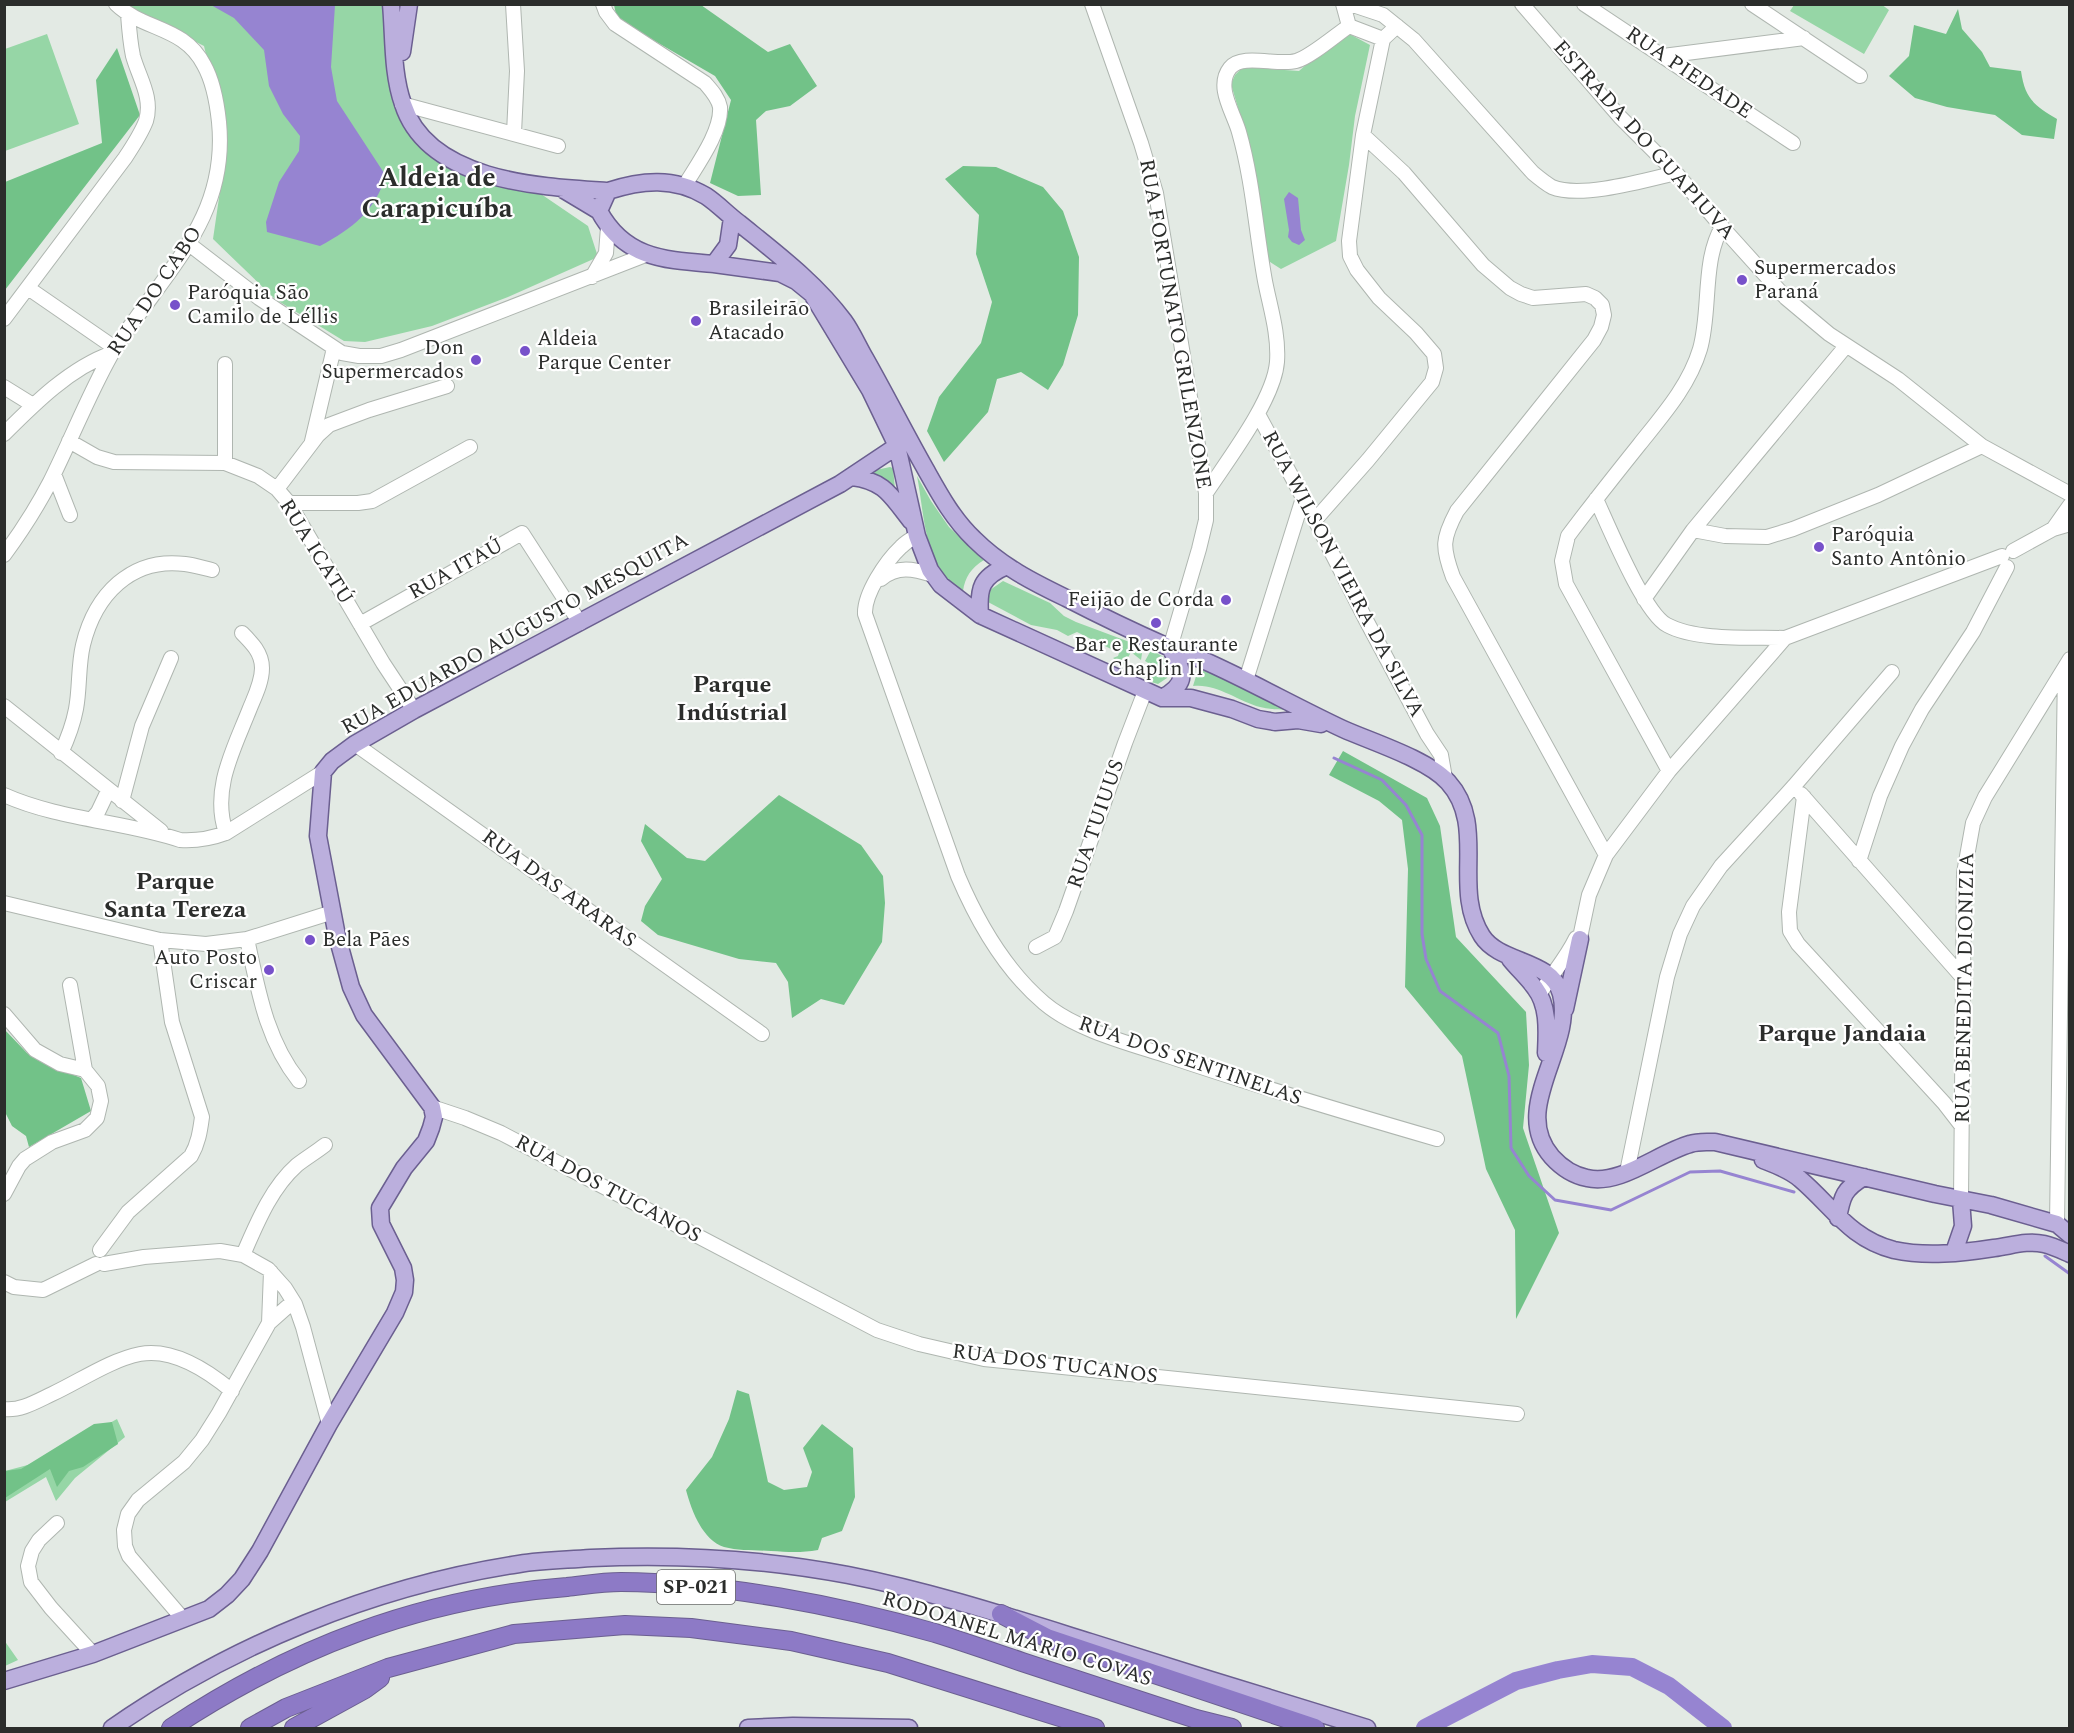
<svg xmlns="http://www.w3.org/2000/svg" width="2074" height="1733" font-family="Spectral,serif">
  <style>
    .green { fill: #96d6a6 }
    .forest { fill: #72c288 }
    .water { fill: #9684d1 }
    .lines { fill: none; stroke-linecap: round; stroke-linejoin: round }
    .stream { stroke: #9684d1; stroke-width: 3 }
    .river { stroke: #9684d1; stroke-width: 18 }
    .minor-casing { stroke: #afb6b0; stroke-width: 16 }
    .major-casing { stroke: #6b5f90; stroke-width: 19 }
    .highway-casing { stroke: #6b5f90; stroke-width: 20 }
    .minor { stroke: #fff; stroke-width: 14 }
    .major { stroke: #bbafdd; stroke-width: 16 }
    .highway { stroke: #8d7ac6; stroke-width: 18 }
    .poi-dot { fill: #7751ca; stroke: #fff; stroke-width: 2 }
    .labels { text-anchor: middle; dominant-baseline: central; stroke-width: 4.5; stroke-linejoin: round; paint-order: stroke }
    .shield { fill: #fff; stroke: #6b6c6b; stroke-width: 1.5 }
    .shield-label { font-size: 20px; font-weight: bold; fill: #2b2d2b }
    .street-label { font-size: 21px; fill: #2b2d2b; stroke: #fff }
    .poi-label { font-size: 21px; fill: #2b2d2b; stroke: #fff; text-anchor: start }
    .quarter-label { font-size: 24px; font-weight: bold; fill: #2b2d2b; stroke: #fff }
    .district-label { font-size: 27px; font-weight: bold; fill: #2b2d2b; stroke: #fff }
  </style>
  <rect width="100%" height="100%" fill="#e3eae4"/>
  <path class="green" d="M123,5H384L385,44L410,134L449,169L538,192L588,226L598,257L508,297L432,326L365,342L344,341L275,299L213,239L227,143L204,46Z
    M1794,5L1881,4L1889,10L1864,54L1790,11Z
    M1344,31L1370,45L1355,116L1349,165L1336,241L1281,269L1267,260L1245,132L1231,84L1235,75L1243,67L1299,71Z
    M47,34L79,124L5,151V49Z
    M890,467L893,468L895,489L868,475L876,470Z
    M917,476L931,501L949,527L984,560C971,568 965,577 963,591C923,568 925,516 917,476Z
    M1003,581L1050,603L1064,616L1076,622L1143,647L1141,660L1131,652L1124,665L1113,658L1118,656L1119,653L1077,632L1068,636L1057,630L1031,625L988,602L990,590Z
    M1151,650L1162,656L1171,666L1167,678L1158,684L1148,681L1155,667L1145,661Z
    M1197,666L1288,710C1278,710 1269,709 1260,707C1238,701 1216,683 1193,686L1197,673Z
    M117,1419L125,1437L75,1478L56,1501L46,1477L5,1502V1471L39,1462Z
    M4,1640L18,1660L5,1666H4Z"/>
  <path class="forest" d="M614,5H701L768,52L790,44L817,86L790,106L766,111L756,120L761,195L738,196L710,183L731,100L715,76L617,19Z
    M1958,9L1962,29L1982,52L1990,67L2021,71C2025,99 2034,105 2057,119L2054,139L2022,135L1995,115L1947,107L1915,98L1889,76L1909,56L1914,25L1946,34Z
    M117,48L140,115L5,290V182L102,143L96,80Z
    M963,166L996,167L1043,187L1063,211L1079,257L1078,315L1063,365L1048,390L1021,372L997,379L988,412L944,462L927,431L939,397L981,343L992,302L976,254L979,215L945,179Z
    M1343,751L1427,798L1440,826L1456,937L1526,1012L1529,1065L1523,1128L1559,1233L1516,1319L1515,1230L1486,1169L1462,1056L1405,987L1408,869L1402,820L1379,801L1329,775Z
    M779,795L861,845L883,876L885,903L882,942L844,1005L821,999L792,1018L788,982L776,963L739,959L658,935L641,921L645,906L662,879L641,841L645,824L687,858L705,861Z
    M4,1029L27,1053L47,1064L81,1078L91,1111L29,1147L26,1136L12,1126L5,1112Z
    M737,1390L749,1394L768,1482L784,1490L807,1487L812,1472L803,1448L822,1424L853,1448L855,1497L842,1531L822,1538L818,1550C801,1553 788,1552 771,1551C755,1550 739,1551 724,1547C702,1540 691,1509 686,1490L712,1457L729,1419Z
    M112,1422L118,1444L83,1467L69,1471L57,1487L50,1469L5,1498V1471L21,1469L94,1424Z"/>
  <path class="water" d="M211,5H335L331,67L337,101L386,176C374,212 353,228 320,246L267,232L266,222L279,182L299,151L300,136L283,114L269,86L264,50L234,18Z
    M1289,192L1298,198L1301,230L1305,240L1299,245L1292,242L1288,237L1289,230L1284,199Z"/>
  <g class="lines">
    <path class="stream" d="M1334,758L1382,780L1406,805L1422,835V934L1426,959L1440,991L1498,1033L1509,1076L1511,1148L1529,1176L1555,1200L1611,1210L1690,1172L1720,1171L1794,1192
      M2045,1256L2070,1274"/>
    <path class="river" d="M1425,1728L1516,1681L1558,1670L1592,1664L1632,1667L1669,1686L1723,1728"/>
    <defs>
      <path id="minor" d="M513,4L517,71L514,133
        M603,4L606,12L615,24L705,83C711,90 718,97 720,107C722,131 697,165 685,185
        M1092,4L1141,143L1156,193L1206,493V520L1199,549L1170,648
        M1350,4L1383,15L1414,40L1533,173C1539,178 1545,183 1552,187C1581,199 1646,180 1676,173
        M1522,4L1620,117L1676,173L1722,227L1786,298L1829,334L1898,379L1982,446L2070,494
        M1584,4L1793,143
        M1752,4L1860,76
        M1349,26L1383,39
        M1663,56L1804,38
        M402,104L558,146
        M1363,135L1404,173L1483,265L1510,288L1521,294L1533,298L1586,294L1595,298L1602,305L1604,315L1601,327L1594,340L1457,511C1442,539 1442,547 1453,577L1606,855
        M189,244L259,298L342,353L359,356H381L401,350L648,254
        M592,277L606,253L608,227
        M28,288L115,348
        M4,319L125,158C133,146 141,134 146,121C153,97 139,78 133,56C130,42 129,28 128,14
        M225,364V463
        M4,387L33,405
        M1258,414L1315,520L1366,620L1427,734L1441,755L1445,778
        M4,434C35,403 70,368 112,353
        M69,441L97,457L114,462L225,463L258,476L277,489L289,503L383,663L414,710
        M312,441L334,348
        M54,474L70,515
        M277,489L318,435L329,425L369,410L447,386
        M1206,493C1227,461 1274,400 1277,362C1279,334 1270,307 1265,281C1256,232 1253,181 1239,132C1234,113 1215,87 1230,68C1242,53 1277,66 1296,61C1309,58 1336,35 1349,26L1343,4
        M1596,499C1609,527 1644,613 1667,625C1696,641 1752,637 1785,638
        M289,503H358L372,501L470,447
        M1315,520L1368,460L1432,382L1436,368L1434,354L1416,333L1379,298L1357,270L1350,256L1349,241L1363,135L1383,39L1397,26
        M2053,529L2070,505
        M1693,530L1725,536L1767,537L1793,529L1878,495L1982,446
        M917,536C911,539 905,543 901,547C886,561 864,594 865,614L958,876C978,923 1004,969 1044,1003C1076,1030 1128,1043 1168,1056C1257,1086 1347,1113 1437,1139
        M2013,551L2053,529L2070,524
        M4,555C21,532 37,507 50,482C71,440 88,396 111,355C119,340 130,327 139,314C184,252 227,203 219,122C217,103 213,81 204,65C184,26 144,31 116,4
        M881,579C897,565 914,569 933,575
        M1644,599L1693,530L1846,346
        M360,624L522,533L580,623
        M1246,680L1303,498
        M4,706L161,831
        M355,744L762,1034
        M61,753C68,738 73,725 76,709C80,688 78,666 83,645C95,595 131,557 185,564C194,565 203,568 212,570
        M1669,771L1566,584L1562,561L1568,536C1591,505 1615,475 1639,445C1662,416 1689,386 1700,349C1711,311 1702,261 1722,227
        M1801,794L1964,979
        M4,795C60,820 123,821 180,840C197,841 210,839 226,833L323,772
        M1804,797L1789,912L1790,931L1798,944L1944,1103L1961,1125
        M122,801L142,726L171,658
        M92,819L98,812L108,791
        M226,833C211,789 234,749 250,708C255,696 262,682 262,668C262,653 252,643 242,633
        M1859,861L1880,796L1902,746L1922,709L1973,632L2007,567
        M4,903L160,940L206,944L247,939L333,912
        M247,939C258,989 266,1040 299,1081
        M1036,947L1055,937L1066,911L1125,743L1145,691
        M1578,947L1589,895L1606,855L1669,771L1785,638L2002,556
        M70,985L85,1070
        M1539,995C1551,975 1566,959 1576,938
        M4,1014L35,1050L60,1064L85,1070L98,1086L101,1101L97,1118L85,1130L52,1142L25,1159L19,1166L4,1194
        M432,1107L465,1118L501,1133L877,1330L919,1344L984,1359L1517,1414
        M1627,1172L1667,977L1680,934L1693,906L1721,866L1794,786L1892,672
        M1961,1200L1964,873L1973,823L1985,797L2070,659
        M2057,1224L2065,668
        M100,1250L128,1212L191,1156C198,1144 200,1132 202,1117L172,1022L160,940
        M243,1255C257,1223 271,1188 297,1165C306,1158 316,1152 325,1145
        M104,1264L144,1257L220,1251L243,1255L268,1269L285,1288L295,1304L303,1327L329,1424
        M4,1282L14,1287L43,1290L96,1264
        M269,1323L271,1272
        M4,1409C21,1411 37,1401 52,1394C80,1381 110,1360 140,1354C173,1348 208,1371 232,1391
        M57,1523L39,1540L32,1551L28,1566L31,1582L51,1608L93,1654
        M183,1619L129,1556L125,1546L124,1530L128,1514L138,1500L184,1462L202,1440L219,1413L269,1323L287,1307L295,1304"/>
      <path id="major" d="M391,4C394,37 392,73 403,104C428,182 541,187 608,191
        M402,52L409,4
        M564,190L599,211
        M732,218L728,245L714,264C665,260 625,259 599,211L608,191C642,180 674,177 706,196C718,204 727,214 739,223C776,253 815,282 844,321C852,332 858,346 865,358C886,395 905,433 926,470C940,495 953,519 974,539C1001,566 1033,582 1066,598C1099,615 1132,631 1166,646C1179,652 1192,655 1205,661C1252,682 1296,707 1343,729C1372,742 1427,759 1448,782C1488,826 1451,888 1482,936C1500,964 1552,959 1561,994C1575,1047 1509,1108 1552,1157C1562,1168 1572,1175 1587,1178C1620,1186 1658,1153 1690,1144C1698,1141 1706,1142 1715,1142L1935,1194L1991,1205L2057,1224L2070,1235
        M714,264L780,273L796,281L812,294L870,390L897,446L917,536L930,570L941,585L980,615L1162,698H1191L1232,709L1258,719L1275,722L1298,720L1321,724
        M852,477C885,481 891,496 911,521
        M980,615C978,588 981,577 1007,566
        M1162,698C1189,683 1184,672 1170,648
        M1510,959C1518,969 1528,978 1535,988C1549,1006 1547,1032 1546,1053
        M1565,1009L1580,939
        M1763,1160C1776,1165 1790,1170 1800,1179C1832,1206 1850,1239 1894,1250C1926,1257 1962,1253 1994,1248C2011,1246 2027,1240 2044,1244C2053,1246 2061,1250 2070,1254
        M1838,1218C1842,1196 1844,1189 1864,1177
        M1954,1252L1963,1226L1961,1200
        M4,1681L93,1654L209,1609L227,1595L242,1579L260,1551L329,1424L395,1313L404,1292L405,1280L403,1268L381,1224L380,1208L404,1168L426,1141L431,1128L434,1117L432,1107L364,1015L351,987L337,936L318,836L323,772L332,761L355,744L414,710L840,484L897,446
        M112,1728C232,1645 374,1586 519,1564C543,1560 567,1560 591,1558C677,1554 764,1559 848,1575C930,1591 1010,1617 1090,1642C1182,1671 1275,1700 1367,1728
        M748,1728L793,1726L909,1728"/>
      <path id="highway" d="M1001,1614L1047,1638L1315,1728
        M171,1728C292,1648 421,1598 567,1587C585,1585 603,1582 621,1582C723,1583 837,1605 935,1633C964,1642 993,1652 1022,1662C1080,1681 1138,1700 1196,1719L1232,1728
        M250,1728L286,1708L388,1668L514,1634L625,1625L691,1628L791,1641L888,1663L1095,1728
        M294,1728L365,1689L380,1678"/>
    </defs>
    <use href="#minor" class="minor-casing"/>
    <use href="#major" class="major-casing"/>
    <use href="#highway" class="highway-casing"/>
    <use href="#minor" class="minor"/>
    <use href="#major" class="major"/>
    <use href="#highway" class="highway"/>
  </g>
  <g class="poi-dot">
    <circle cx="1742" cy="280" r="6"/>
    <circle cx="175" cy="305" r="6"/>
    <circle cx="696" cy="321" r="6"/>
    <circle cx="525" cy="351" r="6"/>
    <circle cx="476" cy="360" r="6"/>
    <circle cx="1819" cy="547" r="6"/>
    <circle cx="1226" cy="600" r="6"/>
    <circle cx="1156" cy="623" r="6"/>
    <circle cx="310" cy="940" r="6"/>
    <circle cx="269" cy="970" r="6"/>
  </g>
  <g class="labels">
    <rect class="shield" x="657" y="1570" width="78" height="34" rx="4.5"/>
    <g class="shield-label">
      <text x="696" y="1587">SP-021</text>
    </g>
    <g class="street-label">
      <text transform="translate(1689 73) rotate(34)">RUA PIEDADE</text>
      <text transform="translate(1644 140) rotate(48)">ESTRADA DO GUAPIUVA</text>
      <text transform="translate(155 291) rotate(-56)">RUA DO CABO</text>
      <text transform="translate(1175 324) rotate(80)">RUA FORTUNATO GRILENZONE</text>
      <text transform="translate(316 552) rotate(58)">RUA ICATÚ</text>
      <text transform="translate(456 569) rotate(-29)">RUA ITAÚ</text>
      <text transform="translate(1343 574) rotate(62)">RUA WILSON VIEIRA DA SILVA</text>
      <text transform="translate(515 634) rotate(-29)">RUA EDUARDO AUGUSTO MESQUITA</text>
      <text transform="translate(1096 824) rotate(-71)">RUA TUIUUS</text>
      <text transform="translate(559 889) rotate(36)">RUA DAS ARARAS</text>
      <text transform="translate(1965 988) rotate(-89)">RUA BENEDITA DIONIZIA</text>
      <text transform="translate(1190 1061) rotate(19)">RUA DOS SENTINELAS</text>
      <text transform="translate(608 1189) rotate(28)">RUA DOS TUCANOS</text>
      <text transform="translate(1055 1364) rotate(7)">RUA DOS TUCANOS</text>
      <text transform="translate(1017 1639) rotate(17)">RODOANEL MÁRIO COVAS</text>
    </g>
    <g class="poi-label">
      <text x="1754" y="268">Supermercados<tspan x="1754" dy="24">Paraná</tspan></text>
      <text x="187" y="293">Paróquia São<tspan x="187" dy="24">Camilo de Léllis</tspan></text>
      <text x="708" y="309">Brasileirão<tspan x="708" dy="24">Atacado</tspan></text>
      <text x="537" y="339">Aldeia<tspan x="537" dy="24">Parque Center</tspan></text>
      <text x="464" y="348" text-anchor="end">Don<tspan x="464" dy="24">Supermercados</tspan></text>
      <text x="1831" y="535">Paróquia<tspan x="1831" dy="24">Santo Antônio</tspan></text>
      <text x="1214" y="600" text-anchor="end">Feijão de Corda</text>
      <text x="1156" y="645" text-anchor="middle">Bar e Restaurante<tspan x="1156" dy="24">Chaplin II</tspan></text>
      <text x="322" y="940">Bela Pães</text>
      <text x="257" y="958" text-anchor="end">Auto Posto<tspan x="257" dy="24">Criscar</tspan></text>
    </g>
    <g class="quarter-label">
      <text x="732" y="685">Parque<tspan x="732" dy="28">Indústrial</tspan></text>
      <text x="175" y="882">Parque<tspan x="175" dy="28">Santa Tereza</tspan></text>
      <text x="1842" y="1034">Parque Jandaia</text>
    </g>
    <g class="district-label">
      <text x="437" y="178">Aldeia de<tspan x="437" dy="31">Carapicuíba</tspan></text>
    </g>
  </g>
  <rect width="2074" height="1733" fill="none" stroke="#2b2d2b" stroke-width="12"/>
</svg>
